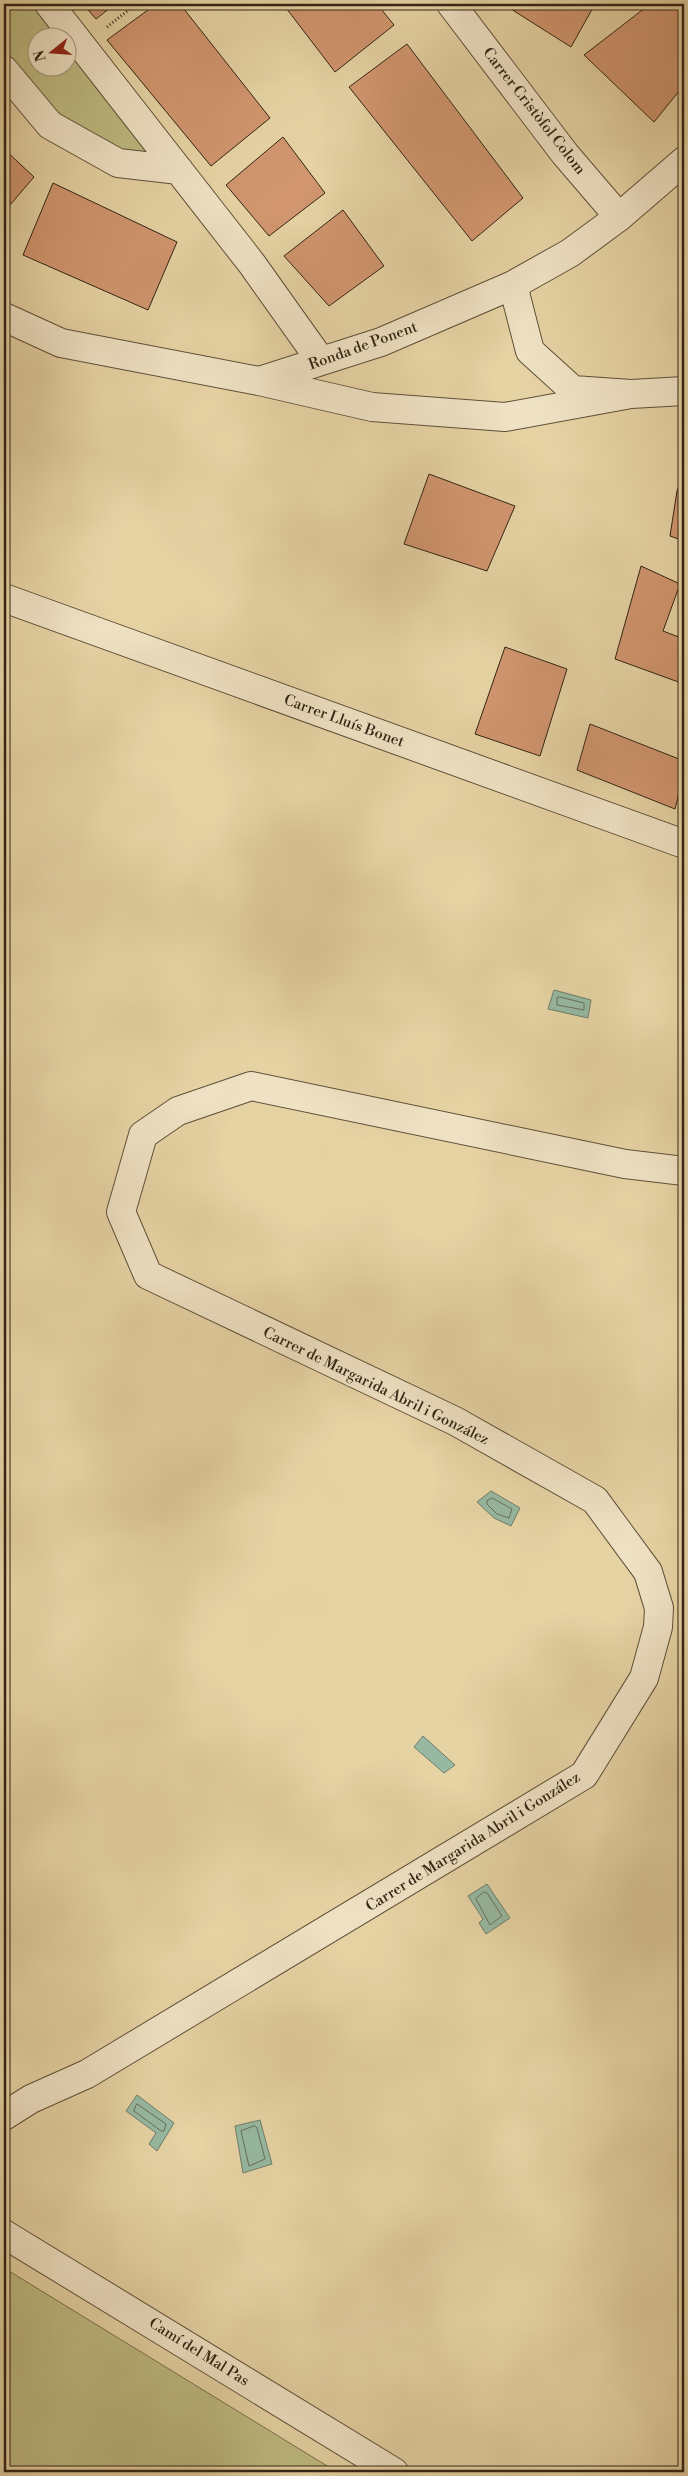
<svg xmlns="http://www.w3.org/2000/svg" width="688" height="2476" font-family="'Libre Bodoni',serif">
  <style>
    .green { fill: #bdba80; stroke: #786f4a; fill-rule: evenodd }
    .water { fill: #97b9a2; stroke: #6f7d6a }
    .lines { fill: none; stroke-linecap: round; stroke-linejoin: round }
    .shore { stroke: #646e5c; stroke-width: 1 }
    .building { fill: #d1966f; stroke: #322415 }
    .minor-casing { stroke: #5f5039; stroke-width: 30 }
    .path { stroke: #322415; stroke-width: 3; stroke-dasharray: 1 2.5; stroke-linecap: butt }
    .minor { stroke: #efe2c4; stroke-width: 28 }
    .labels { text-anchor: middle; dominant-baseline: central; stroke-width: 5; stroke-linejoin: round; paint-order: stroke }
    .street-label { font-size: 15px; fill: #322415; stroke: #efe2c4 }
  </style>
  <rect width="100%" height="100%" fill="#e6d3a4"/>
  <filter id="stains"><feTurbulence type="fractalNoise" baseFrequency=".004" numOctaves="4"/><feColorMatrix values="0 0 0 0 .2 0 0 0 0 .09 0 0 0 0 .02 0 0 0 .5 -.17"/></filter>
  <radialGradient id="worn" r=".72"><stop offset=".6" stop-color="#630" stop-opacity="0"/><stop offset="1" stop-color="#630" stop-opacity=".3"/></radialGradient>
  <path class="green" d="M4,4H44L163,168L51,122L4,65ZM38,38H68V68H38Z
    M4,2268L337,2472H4Z"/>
  <path class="water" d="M554,990L591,1000L588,1018L548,1009Z
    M491,1491L520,1508L511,1526L494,1518L477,1502Z
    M423,1736L455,1765L444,1773L414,1747Z
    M487,1884L510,1918L486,1934L479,1923L483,1919L468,1896Z
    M137,2095L174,2123L157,2151L149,2144L156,2133L126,2111Z
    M260,2120L272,2164L243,2173L235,2126Z"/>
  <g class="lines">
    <path class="shore" d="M560,997L584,1003V1010L557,1005V998Z
      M492,1498L512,1509L509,1518L497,1514L487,1504V1501Z
      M484,1892L487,1893L502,1916L490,1925L476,1899Z
      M137,2104L166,2124L164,2131H161L134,2111Z
      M255,2126L257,2128L265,2159L249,2166L241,2131Z"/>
  </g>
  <path class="building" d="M83,4H115L96,19Z
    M156,4H180L270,118L211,166L107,40Z
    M283,4H377L394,25L335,72Z
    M513,4H595L571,47L511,9Z
    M650,4H684V85L654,122L584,55Z
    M407,44L523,198L472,241L349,87Z
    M283,137L325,193L269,236L226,185Z
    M4,149L34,177L4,212Z
    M53,183L177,242L148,310L23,255Z
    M343,210L384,266L329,306L284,256Z
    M684,473V541L670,536L677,491Z
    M429,474L515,506L487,571L404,544Z
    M641,566L680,584L663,631L684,639V684L615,659Z
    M505,647L567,669L540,756L475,734Z
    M590,724L684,761V773L675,809L577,770Z"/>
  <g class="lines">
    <defs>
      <path id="minor" d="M49,4L252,264L321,361
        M451,4L565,154L619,217
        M4,70L50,125L118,163L179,170
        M513,285L530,351L573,390L631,394L684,391
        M4,317L61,343L259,381L381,342L513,285L570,253L619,217L684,161
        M259,381L372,407L505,417L631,394
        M4,598L684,844
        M4,2116L31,2099L87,2074L584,1775L644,1678L658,1627L659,1608L648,1572L595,1500L455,1421L148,1275L121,1212L143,1135L178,1111L251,1086L625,1164L684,1171
        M4,2234L394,2472"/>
    </defs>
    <use href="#minor" class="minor-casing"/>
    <path class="path" d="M107,27L136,4"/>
    <use href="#minor" class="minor"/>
  </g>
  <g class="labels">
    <g class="street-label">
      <text transform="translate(534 111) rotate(52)">Carrer Cristòfol Colom</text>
      <text transform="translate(363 346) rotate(-20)">Ronda de Ponent</text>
      <text transform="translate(344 721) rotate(20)">Carrer Lluís Bonet</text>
      <text transform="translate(376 1386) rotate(26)">Carrer de Margarida Abril i González</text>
      <text transform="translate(473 1842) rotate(-32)">Carrer de Margarida Abril i González</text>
      <text transform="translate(199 2352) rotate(32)">Camí del Mal Pas</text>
    </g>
  </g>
  <rect width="688" height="2476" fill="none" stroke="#e6d3a4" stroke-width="20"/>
  <rect x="5" y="5" width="678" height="2466" fill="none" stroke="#322415" stroke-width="2.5"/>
  <rect x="10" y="10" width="668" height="2456" fill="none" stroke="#322415"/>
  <g transform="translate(52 52) rotate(253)"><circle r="24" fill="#efe2c4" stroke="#a3967e"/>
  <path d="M0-4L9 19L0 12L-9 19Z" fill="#8f2418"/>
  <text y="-8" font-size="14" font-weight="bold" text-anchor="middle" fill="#322415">N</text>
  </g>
  <rect width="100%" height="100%" filter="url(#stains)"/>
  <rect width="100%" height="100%" fill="url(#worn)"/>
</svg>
